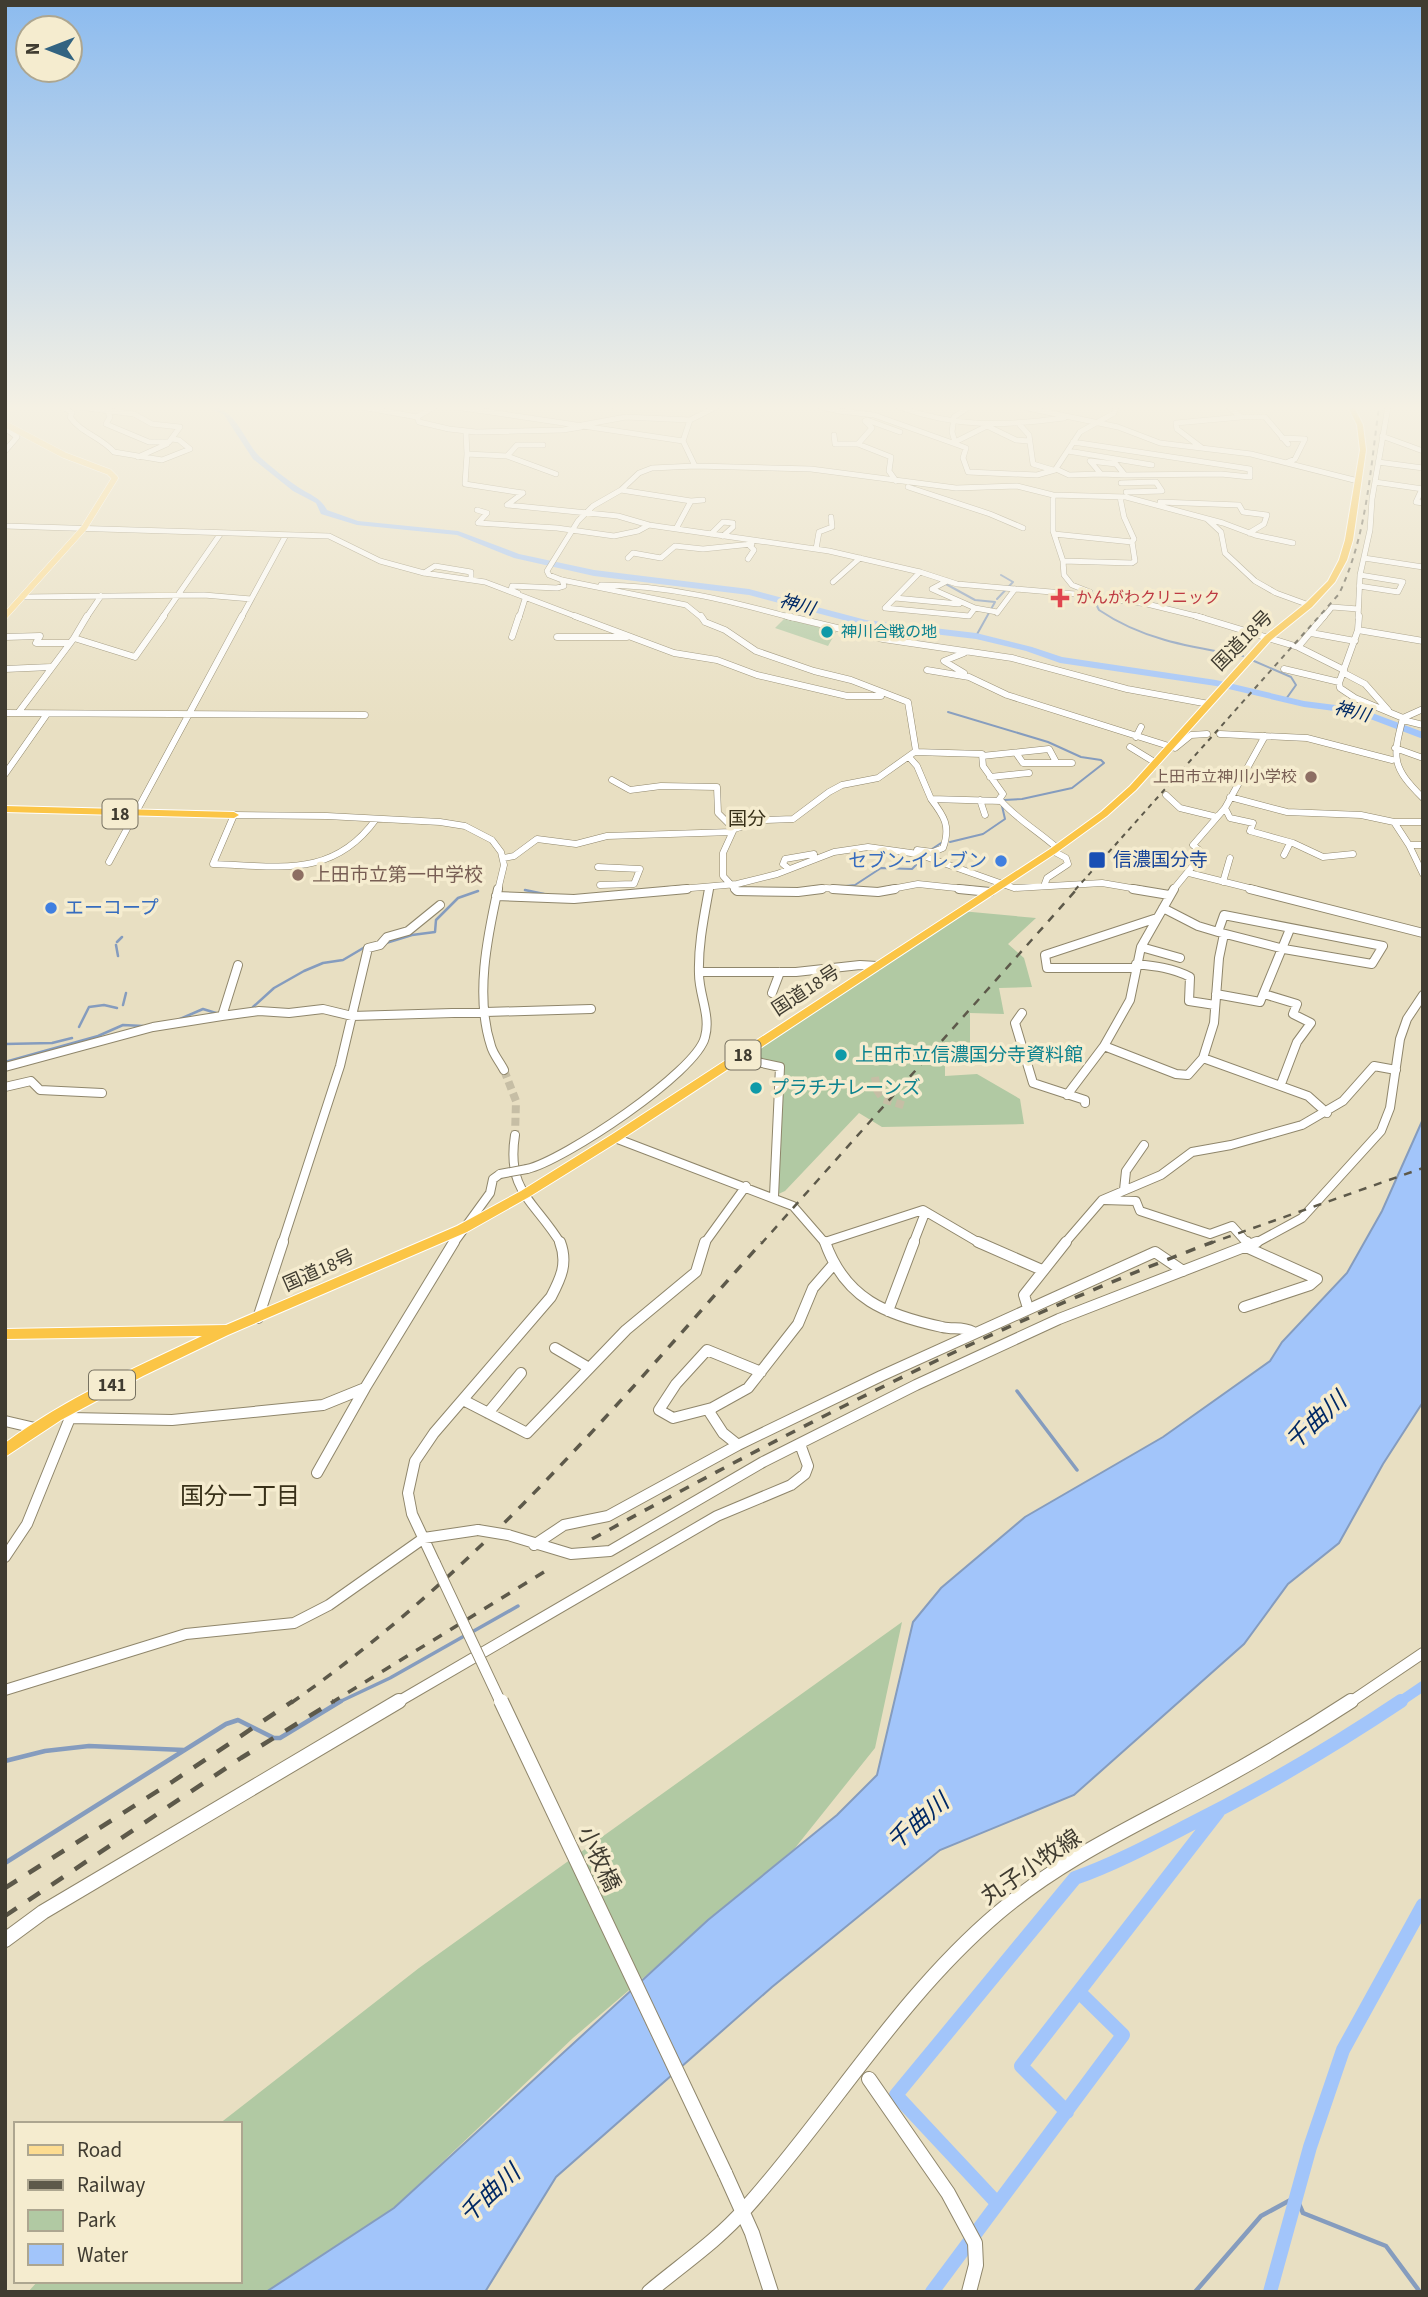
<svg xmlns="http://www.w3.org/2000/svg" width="1428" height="2297" font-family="'Source Sans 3','Noto Sans JP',sans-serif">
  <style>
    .green { fill: #b1c9a3 }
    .water { fill: #a2c5fa; stroke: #859cbe; stroke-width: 2 }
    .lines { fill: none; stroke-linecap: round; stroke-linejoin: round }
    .stream-far3 { stroke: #859cbe; stroke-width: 2 }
    .stream-far2 { stroke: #859cbe; stroke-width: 2.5 }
    .stream-far1 { stroke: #859cbe; stroke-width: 3.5 }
    .stream { stroke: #859cbe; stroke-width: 4.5 }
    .canal-far1 { stroke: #a2c5fa; stroke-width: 10 }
    .canal { stroke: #a2c5fa; stroke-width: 14 }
    .river { fill: #a2c5fa; fill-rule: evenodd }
    .minor-tunnel { stroke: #c6bea5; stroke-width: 8; stroke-dasharray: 8 4.5; stroke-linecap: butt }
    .minor-far4-casing { stroke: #8f866b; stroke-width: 6 }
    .minor-far3-casing { stroke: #8f866b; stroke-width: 7 }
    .minor-far2-casing { stroke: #8f866b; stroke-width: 10 }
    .minor-far1-casing { stroke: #8f866b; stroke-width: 12 }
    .minor-casing { stroke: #8f866b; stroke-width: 16 }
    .major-casing { stroke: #fff; stroke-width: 7 }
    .highway-casing { stroke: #fff; stroke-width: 2 }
    .minor-far4 { stroke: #fff; stroke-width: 5 }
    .minor-far3 { stroke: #fff; stroke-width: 6 }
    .minor-far2 { stroke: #fff; stroke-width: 8 }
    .minor-far1 { stroke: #fff; stroke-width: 10 }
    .minor { stroke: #fff; stroke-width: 14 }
    .major { stroke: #fddc90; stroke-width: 6 }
    .highway { fill: #fbc546; fill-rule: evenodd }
    .rail-far3 { stroke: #5d594a; stroke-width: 2; stroke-dasharray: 5 5; stroke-linecap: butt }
    .rail-far2 { stroke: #5d594a; stroke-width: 2.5; stroke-dasharray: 8 8; stroke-linecap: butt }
    .rail-far1 { stroke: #5d594a; stroke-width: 3.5; stroke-dasharray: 10 10; stroke-linecap: butt }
    .rail { stroke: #5d594a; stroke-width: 4.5; stroke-dasharray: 14 14; stroke-linecap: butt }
    .minor-bridge-far2-casing { stroke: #8f866b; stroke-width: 10; stroke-linecap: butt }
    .minor-bridge-far1-casing { stroke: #8f866b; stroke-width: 12; stroke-linecap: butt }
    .minor-bridge-casing { stroke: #8f866b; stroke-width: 16; stroke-linecap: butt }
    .minor-bridge-far2 { stroke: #fff; stroke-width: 8 }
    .minor-bridge-far1 { stroke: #fff; stroke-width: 10 }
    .minor-bridge { stroke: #fff; stroke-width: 14 }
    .health-dot { fill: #e0444e; stroke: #f5eccf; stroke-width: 2.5 }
    .culture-dot { fill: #0f9aa8; stroke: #f5eccf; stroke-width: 2.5 }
    .education-dot { fill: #8d6e63; stroke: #f5eccf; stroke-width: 2.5 }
    .transit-dot { fill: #1a4fb4; stroke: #f5eccf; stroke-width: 2.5 }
    .shop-dot { fill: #3f7fe0; stroke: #f5eccf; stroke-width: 2.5 }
    .labels { text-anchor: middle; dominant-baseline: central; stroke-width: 7; stroke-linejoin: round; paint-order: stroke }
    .far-health-label { font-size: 16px; fill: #be3a42; stroke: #f5eccf; text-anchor: start }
    .far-culture-label { font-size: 16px; fill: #0d838f; stroke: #f5eccf; text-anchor: start }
    .far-education-label { font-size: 16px; fill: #785e54; stroke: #f5eccf; text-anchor: end }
    .far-water-label { font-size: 18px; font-style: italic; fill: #002965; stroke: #f5eccf }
    .shield { fill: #f5eccf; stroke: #767160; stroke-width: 2 }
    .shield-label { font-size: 18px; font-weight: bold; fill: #403c31 }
    .street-label { font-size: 19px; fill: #403c31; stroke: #f5eccf }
    .far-quarter-label { font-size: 19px; fill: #393119; stroke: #f5eccf }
    .transit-label { font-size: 19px; fill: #164399; stroke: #f5eccf; text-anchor: start }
    .shop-label { font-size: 19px; fill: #366cbe; stroke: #f5eccf; text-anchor: end }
    .education-label { font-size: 19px; fill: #785e54; stroke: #f5eccf; text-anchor: start }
    .culture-label { font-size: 19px; fill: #0d838f; stroke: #f5eccf; text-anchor: start }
    .near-street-label { font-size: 23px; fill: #403c31; stroke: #f5eccf }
    .near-water-label { font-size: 24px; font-style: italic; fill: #002965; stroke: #f5eccf }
    .near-neighbourhood-label { font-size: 24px; fill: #393119; stroke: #f5eccf }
  </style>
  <rect width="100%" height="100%" fill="#e8dfc2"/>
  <path class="green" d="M785,618L836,632L828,646L775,628Z
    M961,911L1036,918L1008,944L1024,958L1032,987L999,988L1004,1014L970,1013V1043L945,1042V1076L977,1074L1020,1099L1024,1124L882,1127L859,1113L785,1191L774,1196L777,1066L739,1058Z
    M902,1622L875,1748L795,1848L573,2038L394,2208L266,2292H28L38,2281H240V2124H219L419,1968Z"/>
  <path class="water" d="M1423,1119V1402L1383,1464L1339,1543L1288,1584L1244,1644L1074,1795L940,1850L772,1987L556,2177L485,2292H266L394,2208L708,1920L837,1815L877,1775L913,1622L941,1588L1025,1517L1163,1437L1270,1361L1282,1342L1347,1273L1382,1211Z"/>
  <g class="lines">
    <path class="stream-far3" d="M944,583L975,600L995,602L976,636
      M1102,597L1097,606L1099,610C1143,640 1191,647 1243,656
      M997,599L1013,582L1001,575
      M1254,661L1291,677L1296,685L1286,699
      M948,712L1048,742L1081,757L1101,760L1104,763L1072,788L1022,799L1004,800
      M950,842L983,834L1005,819L1002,806
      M932,849L941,843
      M846,886L855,885L881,868L912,869L924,857"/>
    <path class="stream-far2" d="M525,890L544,894
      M117,942L122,937
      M386,943L412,935L435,932L436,920L458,898L478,891
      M116,945L118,956
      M123,1005L126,993
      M253,1007L274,988L304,971L323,963L343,960L365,947
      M180,1019L203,1009L216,1013
      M79,1027L89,1007L104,1005L117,1008
      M5,1044L52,1043L72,1038
      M5,1062L98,1036L123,1025L143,1026"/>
    <path class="stream-far1" d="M1017,1391L1077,1470
      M472,1632L518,1606
      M337,1703L390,1678L466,1635"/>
    <path class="stream" d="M5,1761L45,1751L89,1746L184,1750
      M5,1863L226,1724L238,1720L274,1738H280L341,1701
      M1195,2292L1261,2216L1296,2197L1303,2213L1386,2246L1420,2292"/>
    <path class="canal-far1" d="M1398,1703L1423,1686"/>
    <path class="canal" d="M1067,2112L1021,2066L1218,1812
      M997,2203L896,2095L1075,1878C1114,1864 1150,1845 1187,1826C1261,1789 1332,1747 1401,1701
      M932,2292L1123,2035L1079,1992
      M1270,2292L1310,2147L1343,2050L1423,1905"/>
    <path class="river" d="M208,407C235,405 243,440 260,457C271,467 285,478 298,487C310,495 320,497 327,510L358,521L458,531L519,554L594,570L749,589L866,620L976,633L1032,647L1062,657L1216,680L1304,701L1359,708L1423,732V739L1357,714L1304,707L1216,686L1060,663L1026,651L976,639L866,626L749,595L594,576L514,558L457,535L357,525L321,514L316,503L293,491L253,459L224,415Z"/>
    <path class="minor-tunnel" d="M504,1070L516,1101L515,1135
      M875,1077L877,1090L883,1099L906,1106"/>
    <defs>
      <path id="minor-far4" d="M68,407L66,409L72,413L70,417C81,433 101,437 114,452L162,460L190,449L179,440L172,439
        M79,407L134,414L152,424L180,427L169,442H149L106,424L110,417L108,411
        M362,407L417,417L419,422L449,429L476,432L563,430L581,427
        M456,407L683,441
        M615,407H643
        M821,407L844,412
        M899,407C958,428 1003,426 1064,418
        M1023,407L1118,427L1160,443L1251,454L1358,481
        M840,411L874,415L961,446L966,448L963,458L968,472L1037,475L1055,470L1080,432L1114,413L1116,407
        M417,417L434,407
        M1241,417H1265L1288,444
        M690,420L683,441L695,466
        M867,420L900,432
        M582,425L626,417L690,420L716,407
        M1020,425L1029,435L1033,464L1053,470
        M5,428L17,437L5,451
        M466,433L467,454L507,456L556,474
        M834,435L835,444H858L891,457L889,471L896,481
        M1382,436L1423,451
        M1282,438L1305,439L1295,459L1288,462
        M955,442L987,426L1016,440L1029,441
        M955,442L952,432L954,417L969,407
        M1073,442L1250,469V477L1221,474L1125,475
        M858,444L872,428L865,421
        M1202,448L1177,429L1176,423L1241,417L1229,407
        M1068,451L1152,465
        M467,454L465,484L523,493
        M507,456L517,445H543
        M138,457L167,444
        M1090,461L1116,464L1125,475L1101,474Z
        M1378,462L1423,468
        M1056,469L1069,475L1101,474
        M1375,482L1423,489
        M1121,483L1156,482L1162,491L1126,492
        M908,487L990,514L1023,528
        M1422,489L1416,502L1423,503
        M621,490L691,501L677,527
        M523,493L507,505L618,516L649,525L829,551L920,572L957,584L1075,594L1147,604L1204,618
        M1053,495V531L1063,561L1064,575L1072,585L1090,592
        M691,501L703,500
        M1160,502L1239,505L1243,512L1267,515L1264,524L1249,533
        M477,510L487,513L478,523L557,528L614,536L638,531L649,525
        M1208,520L1221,532L1225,553L1255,581L1276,593L1309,605
        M5,526L329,536L380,561L424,573L485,582L580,618
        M711,534L723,522L733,523V527L723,536
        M1054,534L1132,542L1134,539L1124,517L1120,497
        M748,544L754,550L748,559
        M816,549L819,532L832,527L831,517
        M628,558L633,553L661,558L675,546L703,549L752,544
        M1364,558L1423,567
        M1063,561L1132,563L1135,561L1132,542
        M920,572L885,608L969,616L975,608
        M424,573L435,566L471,572V579
        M947,581L932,589L975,608L997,612
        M833,582L860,558
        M601,585C667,585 730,601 793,618
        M1359,586L1398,592L1403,582L1360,575
        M518,593L511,590L512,586L557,588L564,586L562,580
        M23,597L204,595L251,599
        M895,598L959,604
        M997,613L1015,589
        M86,618L101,596
        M162,618L221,533
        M241,618L286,535
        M519,618L525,599
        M702,618L686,605L562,580L549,575L547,571L578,521L593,506L621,490L639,473L652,468L695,466L811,469L956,488L1017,486L1053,495L1126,497L1223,523L1255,535L1293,543
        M1323,618L1332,607L1358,609
        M1358,618L1360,575L1370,530L1372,499L1388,407"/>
      <path id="minor-far3" d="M575,616L674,653L717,660L757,675L847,696H881
        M701,616L705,622L725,630L756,651L814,671L851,680L908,702L916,751L878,778L842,785L829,792L793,819L766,820L734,829L723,853V876L736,890
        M787,616L883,639L1012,658L1127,689L1209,704
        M1196,616L1298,647L1344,670
        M1359,616L1358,630L1339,683L1340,688L1355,698L1403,718L1423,709
        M1358,630L1423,641
        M1311,633L1355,641
        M5,637L40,636L36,643H70
        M512,637L519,616
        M557,637H627
        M74,638L135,657L164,616
        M1298,647L1324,616
        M964,653L944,661L964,673
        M5,669L51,667
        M1284,669L1339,682
        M927,670L969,677L1007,695L1175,748L1191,735L1207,734
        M1344,673L1365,684L1388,710
        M5,713L365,715
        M18,713L74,638L87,616
        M1403,718C1392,759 1392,767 1423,798
        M1403,720L1423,725
        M1220,734L1307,738L1392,760
        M1136,737L1141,727
        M1130,747L1156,763
        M1395,748L1423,758
        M915,752L982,754L983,766L1003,794L998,801
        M1016,753L1023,763H1072
        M982,756L1049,749L1056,762
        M909,757L917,766L931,799L1001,801C1018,820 1038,831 1057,848
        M5,774L47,714
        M990,777L1029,773
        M612,780L630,790L661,786L717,787L718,813L734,829
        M1166,795L1180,808L1217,817
        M1230,797L1287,812L1361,815L1394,822
        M980,800L985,815
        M1225,808L1230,818L1253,823L1250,831L1293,843L1323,857L1353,854
        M376,819C333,879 278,866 213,864L234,815L327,816L440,822L465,826L492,840L501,852L504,865L498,890
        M1409,845L1394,822H1423
        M1423,845H1409L1423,874
        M917,850L933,852L943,848C951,826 944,816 931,799
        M1284,855L1290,843
        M504,858L514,856L537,839L576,844L607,836L732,832
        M109,862L242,616
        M598,867L640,869L634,884L600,885
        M789,869L783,864L785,859L814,854
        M1189,873L1257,890
        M1223,882L1230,858
        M1044,886L1047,878L1068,864L1066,858L1053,851
        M668,890L737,884L777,874L834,852L868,847L918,854L1014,888L1102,883L1143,890
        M708,890L709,887
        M810,890L826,888L856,890
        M886,890L918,884L975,890
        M1173,890L1200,857L1199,850L1193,845L1225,808L1265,736"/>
      <path id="minor-far2" d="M498,889C487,938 475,997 491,1046C493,1054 500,1062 504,1070
        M735,889L737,891L798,892L822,889
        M833,889L878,892L895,889
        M959,889L990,892
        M1133,889L1169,895
        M1250,889L1423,933
        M496,896L574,899L687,889
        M1163,908L1198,926L1218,932
        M1224,915L1383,946L1372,964L1284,949L1218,932Z
        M1141,947L1180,958
        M1136,964C1155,966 1173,968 1190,977L1189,1001L1215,1005
        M1135,968H1047L1045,955L1157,918
        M699,972H796L860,965L877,966
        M772,993L780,972
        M1216,994L1260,1002L1290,929
        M1264,994L1297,1004L1293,1014L1311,1023L1297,1042L1281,1084
        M1022,1013L1015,1023L1033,1083L1085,1100V1103
        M222,1016L238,965
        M1104,1046L1176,1074L1188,1075L1203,1058L1308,1096L1327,1113
        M739,1058L780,1067L774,1196
        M1203,1058L1214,1023L1219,958L1224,934
        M5,1067L153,1027L222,1016L259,1011L289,1013L323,1009L352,1016L591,1009
        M5,1087L31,1081L40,1090L102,1093
        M1067,1095L1104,1046L1130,1000L1141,947L1174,889
        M515,1135C506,1192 535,1201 561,1244
        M615,1138L793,1206L826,1244
        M527,1169C563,1161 697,1072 705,1037C711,1016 699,995 699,974C698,945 704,917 709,889
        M1124,1190L1126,1171L1144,1145
        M1104,1200L1136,1201L1140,1211L1210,1234L1232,1226L1248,1244
        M825,1242L923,1210L981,1244
        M282,1244L340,1066L368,948L380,945L387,937L408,931L440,905
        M453,1244L490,1193L493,1179L500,1174
        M704,1244L746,1186
        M913,1244L925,1213
        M1064,1244L1102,1200L1161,1175L1192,1152L1231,1145L1302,1125L1343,1101L1374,1066L1396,1070
        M1254,1244L1302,1218L1381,1131L1390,1108L1400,1039L1407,1019L1423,995"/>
      <path id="minor-far1" d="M825,1242C845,1299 886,1315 942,1327C953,1330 962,1326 973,1332
        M978,1242L1042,1270
        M1247,1242L1250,1246
        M1244,1307L1310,1285L1317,1279L1246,1247
        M1028,1308L1024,1295L1066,1242
        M888,1311L914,1242
        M258,1318L283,1242
        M555,1348L589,1368
        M463,1400L527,1433L626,1330L696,1272L705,1242
        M712,1408L673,1418L659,1410L676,1384L707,1350L761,1372
        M488,1413L521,1373
        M70,1418L172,1420L323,1405L365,1388L454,1242
        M5,1421L35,1428
        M738,1445L723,1433L710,1413L712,1408L748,1388L798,1324L813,1288L833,1265
        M317,1473L365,1388
        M508,1535L571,1554L610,1551L763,1462L916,1385L1059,1319L1257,1242
        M534,1545L564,1525L608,1516L738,1445L881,1376L1155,1252L1183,1271
        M5,1557L27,1524L70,1418
        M435,1563L412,1514L408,1493L415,1461L434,1433L551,1297C561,1278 568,1263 560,1242
        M5,1690L186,1634L294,1623L329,1605L424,1538L478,1530
        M396,1703L717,1516L791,1485L805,1474L808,1466L800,1444
        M1349,1703L1423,1653"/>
      <path id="minor" d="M5,1940L43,1912L399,1701
        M869,2079L948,2193L975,2243L976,2265L969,2292
        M725,2173L752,2233L771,2292
        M649,2292C681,2265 717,2241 745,2209C832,2112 898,1998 998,1913C1059,1861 1132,1827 1201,1790C1253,1762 1302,1733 1351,1701"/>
      <path id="major" d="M5,410L13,407
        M5,424L64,455L109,472L115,478L84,528L5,616"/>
      <path id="highway" d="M1348,407H1354L1363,425L1366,450L1353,540L1347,560L1335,582L1312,607L1271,640L1136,790L1107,816L1056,853L619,1141L529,1197L467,1232L228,1335L143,1376L61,1420L5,1457V1443C66,1398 134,1368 202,1336L5,1339V1329L226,1325L457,1226L521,1191L611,1135L1050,849L1101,812L1130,786L1265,636L1306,603L1328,581L1339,560L1345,540L1360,450L1357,425Z
        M5,806L234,812L239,815L234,818L5,812Z"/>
    </defs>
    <use href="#minor-far4" class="minor-far4-casing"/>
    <use href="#minor-far3" class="minor-far3-casing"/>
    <use href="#minor-far2" class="minor-far2-casing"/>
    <use href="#minor-far1" class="minor-far1-casing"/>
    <use href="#minor" class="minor-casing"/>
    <use href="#major" class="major-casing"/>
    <use href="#highway" class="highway-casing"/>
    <use href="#minor-far4" class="minor-far4"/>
    <use href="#minor-far3" class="minor-far3"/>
    <use href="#minor-far2" class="minor-far2"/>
    <use href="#minor-far1" class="minor-far1"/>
    <use href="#minor" class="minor"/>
    <use href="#major" class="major"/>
    <use href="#highway" class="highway"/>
    <path class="rail-far3" d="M1075,890L1339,594C1367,535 1370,471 1379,407"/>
    <path class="rail-far2" d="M761,1244L1077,889
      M1208,1244L1423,1168"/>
    <path class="rail-far1" d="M592,1539C794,1429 997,1323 1213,1242
      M291,1703C476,1574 613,1409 762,1242
      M331,1703L544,1572"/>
    <path class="rail" d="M5,1888L172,1782L293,1701
      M5,1916L241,1758L334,1701"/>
    <defs>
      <path id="minor-bridge-far2" d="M500,1174L527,1169"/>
      <path id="minor-bridge-far1" d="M478,1530L508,1535
        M435,1563L501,1703"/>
      <path id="minor-bridge" d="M501,1701L725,2173"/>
    </defs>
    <use href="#minor-bridge-far2" class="minor-bridge-far2-casing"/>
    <use href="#minor-bridge-far1" class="minor-bridge-far1-casing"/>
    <use href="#minor-bridge" class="minor-bridge-casing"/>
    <use href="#minor-bridge-far2" class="minor-bridge-far2"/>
    <use href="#minor-bridge-far1" class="minor-bridge-far1"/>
    <use href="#minor-bridge" class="minor-bridge"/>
  </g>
  <linearGradient id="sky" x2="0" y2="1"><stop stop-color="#8cbbef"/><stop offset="0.56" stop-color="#f5f1e4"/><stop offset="1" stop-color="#f5f1e4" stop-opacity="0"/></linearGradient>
  <rect width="1428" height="728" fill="url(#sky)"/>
  <path class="health-dot" d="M1056.5 587.5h7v7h7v7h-7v7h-7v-7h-7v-7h7z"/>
  <g class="culture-dot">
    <circle cx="827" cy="632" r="7"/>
    <circle cx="841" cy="1055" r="7"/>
    <circle cx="756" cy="1088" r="7"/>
  </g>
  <g class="education-dot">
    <circle cx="1311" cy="777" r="7"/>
    <circle cx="298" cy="875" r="7"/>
  </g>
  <rect class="transit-dot" x="1088" y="851" width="18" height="18" rx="3.5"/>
  <g class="shop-dot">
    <circle cx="1001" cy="861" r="7"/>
    <circle cx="51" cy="908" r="7"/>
  </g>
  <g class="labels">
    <g class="far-health-label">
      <text x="1076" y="598">かんがわクリニック</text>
    </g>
    <g class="far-culture-label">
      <text x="841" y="632">神川合戦の地</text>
    </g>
    <g class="far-education-label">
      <text x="1297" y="777">上田市立神川小学校</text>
    </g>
    <g class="far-water-label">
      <text transform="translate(797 605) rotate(15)">神川</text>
      <text transform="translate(1352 712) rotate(14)">神川</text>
    </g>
    <g class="shield">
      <rect x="102.5" y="799.5" width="35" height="29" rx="5"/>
      <rect x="725.5" y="1040.5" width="35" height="29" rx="5"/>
      <rect x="89" y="1370.5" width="46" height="29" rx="5"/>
    </g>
    <g class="shield-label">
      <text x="120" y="814">18</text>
      <text x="743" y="1055">18</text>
      <text x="112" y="1385">141</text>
    </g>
    <g class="street-label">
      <text transform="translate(1243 641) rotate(-45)">国道18号</text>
      <text transform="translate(806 991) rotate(-33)">国道18号</text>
      <text transform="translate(319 1271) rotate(-24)">国道18号</text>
    </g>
    <g class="far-quarter-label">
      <text x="747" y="819">国分</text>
    </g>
    <g class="transit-label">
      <text x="1113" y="860">信濃国分寺</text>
    </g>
    <g class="shop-label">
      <text x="987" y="861">セブン-イレブン</text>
      <text x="65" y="908" text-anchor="start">エーコープ</text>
    </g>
    <g class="education-label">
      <text x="312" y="875">上田市立第一中学校</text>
    </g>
    <g class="culture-label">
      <text x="855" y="1055">上田市立信濃国分寺資料館</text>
      <text x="770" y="1088">プラチナレーンズ</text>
    </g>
    <g class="near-street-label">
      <text transform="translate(599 1859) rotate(65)">小牧橋</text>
      <text transform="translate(1031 1867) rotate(-34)">丸子小牧線</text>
    </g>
    <g class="near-water-label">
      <text transform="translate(1316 1421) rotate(-42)">千曲川</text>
      <text transform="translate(918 1822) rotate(-40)">千曲川</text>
      <text transform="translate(490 2194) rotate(-43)">千曲川</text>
    </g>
    <g class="near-neighbourhood-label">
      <text x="240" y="1496">国分一丁目</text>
    </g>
  </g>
  <rect width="1428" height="2297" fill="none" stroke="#403c31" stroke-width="14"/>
  <rect x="14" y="2122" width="228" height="161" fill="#f5eccf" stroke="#ada690" stroke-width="2"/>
  <rect x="28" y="2145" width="35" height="10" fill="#fddc90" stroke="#ada690" stroke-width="2"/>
  <text x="77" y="2157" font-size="21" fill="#403c31">Road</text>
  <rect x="28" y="2180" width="35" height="10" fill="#5d594a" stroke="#ada690" stroke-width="2"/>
  <text x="77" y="2192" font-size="21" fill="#403c31">Railway</text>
  <rect x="28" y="2210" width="35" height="21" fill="#b1c9a3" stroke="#ada690" stroke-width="2"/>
  <text x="77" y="2227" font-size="21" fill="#403c31">Park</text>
  <rect x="28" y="2244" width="35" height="21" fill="#a2c5fa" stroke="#ada690" stroke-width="2"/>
  <text x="77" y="2262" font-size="21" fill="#403c31">Water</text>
  <g transform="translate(49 49) rotate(270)"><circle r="33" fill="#f5eccf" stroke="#ada690" stroke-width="2"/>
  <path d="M0-5L12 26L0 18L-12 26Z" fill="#326381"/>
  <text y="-10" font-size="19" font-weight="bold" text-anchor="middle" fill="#403c31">N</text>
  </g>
</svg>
